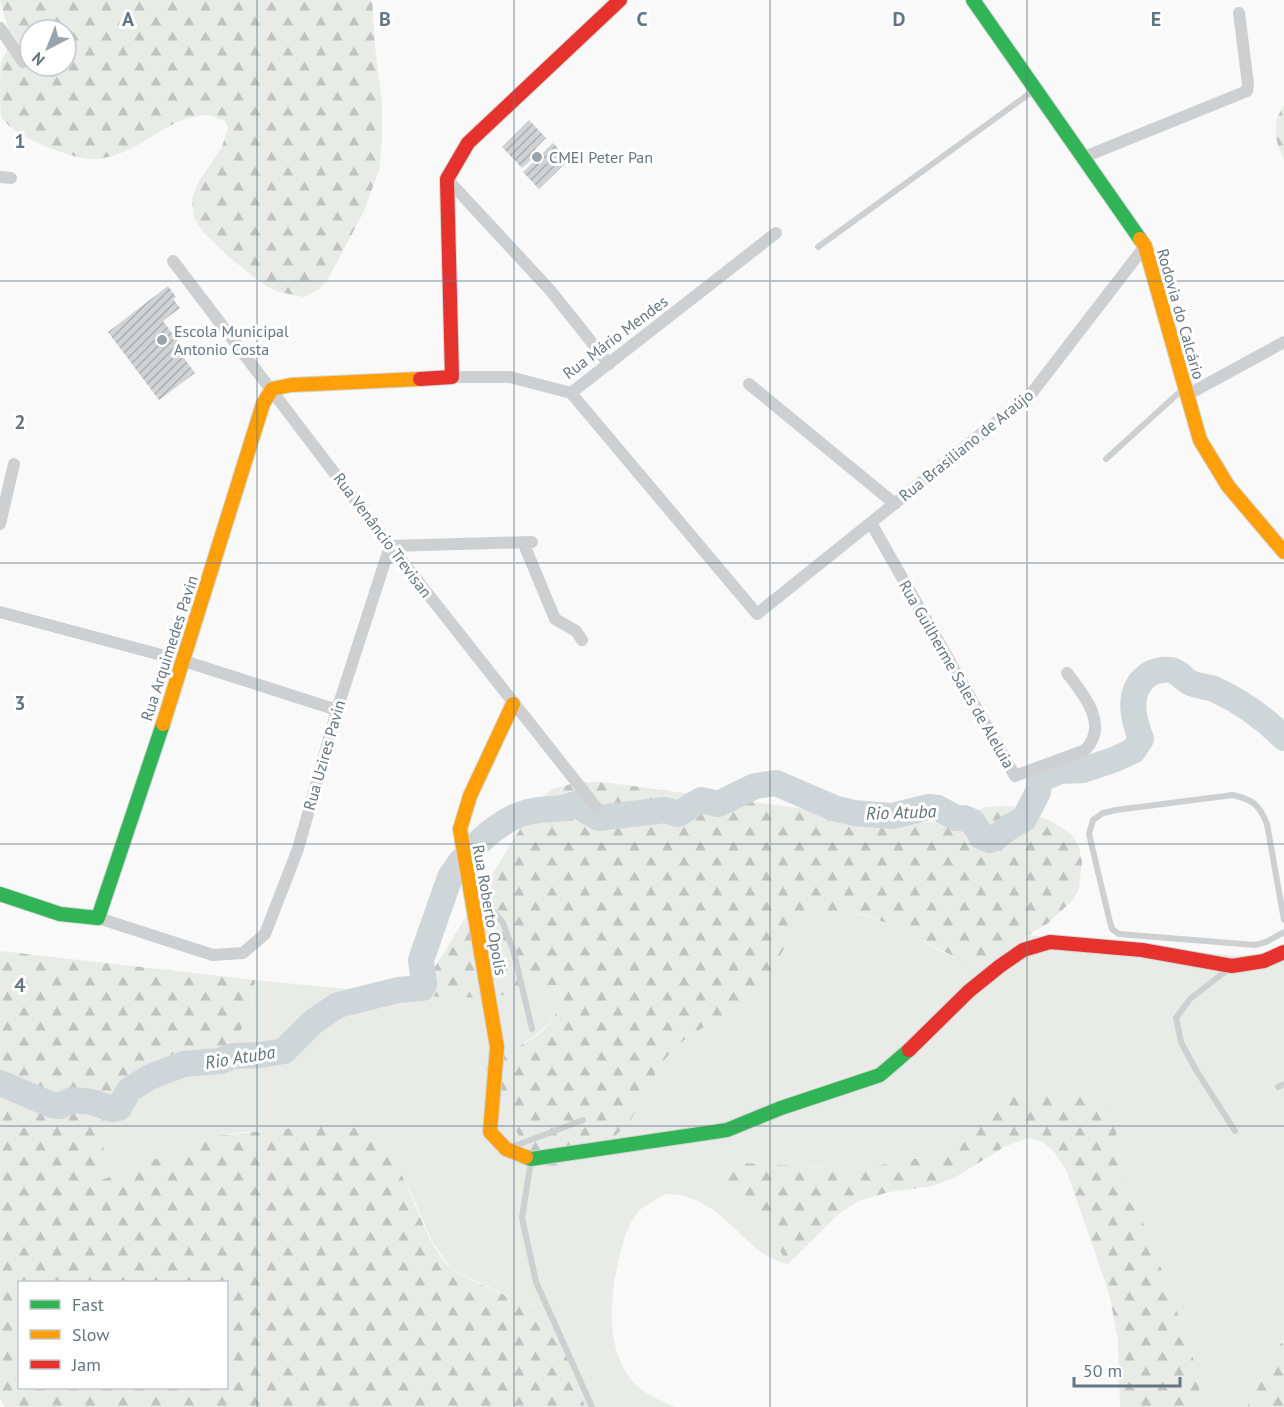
<svg xmlns="http://www.w3.org/2000/svg" width="1284" height="1407" font-family="'PT Sans',sans-serif">
  <style>
    .green { fill: #e8ebe6 }
    .forest { fill: url(#forest-firs); fill-rule: evenodd }
    .lines { fill: none; stroke-linecap: round; stroke-linejoin: round }
    .river { stroke: #ced6d9; stroke-width: 26 }
    .building { fill: url(#building-hatch) }
    .fast-casing { stroke: #d5d6d7; stroke-width: 16 }
    .slow-casing { stroke: #d5d6d7; stroke-width: 16 }
    .jam-casing { stroke: #d5d6d7; stroke-width: 16 }
    .lane { stroke: #cecfd0; stroke-width: 6 }
    .street { stroke: #cecfd0; stroke-width: 12 }
    .fast { stroke: #30b455; stroke-width: 14 }
    .slow { stroke: #ff9f0a; stroke-width: 14 }
    .jam { stroke: #e5322d; stroke-width: 14 }
    .grid { fill: none; stroke: #657683; stroke-width: 1.5; stroke-opacity: 0.55 }
    .poi-dot { fill: #99a4ac; stroke: #fff; stroke-width: 2 }
    .labels { text-anchor: middle; dominant-baseline: central; stroke-width: 6; stroke-linejoin: round; paint-order: stroke }
    .poi-label { font-size: 16px; fill: #657683; stroke: #fff; text-anchor: start }
    .street-label { font-size: 16px; fill: #657683; stroke: #fff }
    .water-label { font-size: 18px; font-style: italic; fill: #60757c; stroke: #fff }
    .grid-label { font-size: 20px; text-anchor: middle; font-weight: bold; fill: #657683; stroke: #fff; stroke-width: 6; stroke-linejoin: round; paint-order: stroke }
  </style>
  <defs>
    <pattern id="forest-firs" width="22" height="20" patternUnits="userSpaceOnUse" patternTransform="scale(1.5)"><rect width="22" height="20" fill="#e8ebe6"/><path d="M5 1l3.5 6h-7zM16 11l3.5 6h-7z" fill="#c0c3c0"/></pattern>
    <pattern id="building-hatch" width="6" height="6" patternUnits="userSpaceOnUse" patternTransform="scale(1.5)"><rect width="6" height="6" fill="#d0d2d3"/><path d="M-1 1l2-2M0 6l6-6M5 7l2-2" fill="none" stroke="#acafb1"/></pattern>
  </defs>
  <rect width="100%" height="100%" fill="#f9f9f9"/>
  <path class="green" d="M845,911L869,917L898,928L952,957L1008,961L1029,935L1236,956L1261,954L1284,946V1336L1247,1407H1203L1192,1353L1158,1260L1125,1179L1119,1157L1072,1091L1021,1094L1003,1099L980,1114L951,1142L925,1157L861,1170L813,1166L722,1176L727,1185L757,1212L788,1264C743,1256 726,1196 668,1194C663,1194 657,1199 652,1202C649,1204 644,1206 641,1209C630,1219 625,1236 621,1250C611,1290 604,1337 627,1374C637,1391 658,1400 676,1407H585L559,1335L535,1305L519,1301L451,1269L433,1243L410,1191L396,1165L288,1130L244,1132L215,1136L101,1181L105,1118L230,1046L252,1002L255,980L417,996L477,997L502,995L546,984L556,985L563,997C553,1030 526,1043 496,1055L488,1084L515,1126L528,1161L630,1121L661,1064L675,1047L692,1034L745,1003L762,988L776,965L792,931L802,920L819,912Z"/>
  <path class="forest" d="M0,0H372L375,47L382,104V140L379,170L364,211L329,277L318,290L303,297L275,291L259,281L230,258L203,232L194,218L192,199L199,181L222,147L228,128L225,121C219,119 213,115 208,115C166,115 137,158 94,159C74,160 10,136 1,116C0,110 0,69 1,62C4,55 8,48 12,42ZM30,30H66V66H30Z
    M1284,105V159C1274,140 1272,123 1284,105Z
    M578,782H602L874,818L924,823L948,820L987,807L1010,806L1051,821L1071,834L1079,847L1082,862L1079,888L1072,901L1047,924L1028,935L1007,961L993,969L974,967L898,928L869,916L845,911L819,912L802,920L792,931L776,965L762,988L745,1003L692,1034L675,1047L661,1064L630,1121L614,1137L593,1151L555,1166L536,1167L528,1162L515,1126L488,1084L486,1065C499,1052 507,1051 523,1044C543,1035 557,1017 563,997L557,985C538,984 520,993 502,995C474,1000 445,996 417,996L536,803L553,789Z
    M0,951L255,980C252,1005 246,1027 230,1046L105,1118L102,1180L215,1136L332,1124C410,1126 408,1225 450,1268C455,1273 509,1297 519,1301C530,1304 540,1306 548,1314C560,1327 579,1388 585,1407H5L0,1398ZM20,1282H226V1388H20Z
    M1072,1091L1094,1093L1105,1099L1114,1116L1119,1157L1125,1179L1158,1260L1192,1353L1203,1407H1120L1118,1339L1109,1293L1067,1172L1056,1154L1042,1141L1027,1138L1004,1147L954,1178L933,1186L889,1192L858,1201L839,1214L788,1264L757,1212L727,1185L722,1176L727,1165L740,1163L861,1169L925,1157L951,1142L980,1114L1003,1099L1021,1094Z
    M1284,1336V1407H1247L1283,1339Z"/>
  <g class="lines">
    <path class="river" d="M479,842C494,828 512,814 533,811C548,808 562,811 575,804L599,818L665,810L678,814L701,800L718,804L755,786L776,783L834,808L854,813L892,816L929,807L938,808L956,818H964L973,822L982,837L990,840L995,838L1011,826L1024,819L1038,792L1040,778L1041,779L1060,771L1083,770L1113,760L1133,751L1141,739C1133,718 1126,691 1148,675C1154,671 1163,669 1170,670C1179,671 1182,678 1189,682C1197,687 1208,686 1216,690C1242,702 1264,718 1284,738
      M0,1083L52,1105L60,1106L72,1100L92,1102L112,1109L119,1108L129,1090L150,1077L168,1070L184,1064L220,1061L233,1056L260,1055L284,1051L314,1021L338,1005L398,990L422,988L424,984L421,960L450,877L461,861"/>
  </g>
  <path class="building" d="M529,120L546,138L535,149L539,153L522,168L502,147Z
    M553,143L569,160L539,189L523,172Z
    M168,286L176,297L173,299L180,308L163,321L182,347L178,350L195,373L159,400L108,332Z"/>
  <g class="lines">
    <defs>
      <path id="fast" d="M973,0L1140,239
        M0,894L60,914L98,918L163,724
        M526,1157L531,1159L727,1130L781,1108L880,1075L909,1050"/>
      <path id="slow" d="M1140,239L1145,246L1200,440L1228,486L1284,552
        M513,704L470,796L460,829L497,1047L490,1132L506,1149L526,1157
        M163,724L263,404L272,389L291,385L420,379"/>
      <path id="jam" d="M420,379L452,377L447,179L468,143L620,0
        M909,1050L969,991L1000,966L1023,950L1050,942L1142,950L1232,966L1264,961L1284,952"/>
    </defs>
    <use href="#fast" class="fast-casing"/>
    <use href="#slow" class="slow-casing"/>
    <use href="#jam" class="jam-casing"/>
    <path class="lane" d="M818,247L1033,91
      M1106,459L1183,389
      M475,888L503,923L514,953L532,1029
      M1284,920L1267,824C1259,804 1253,800 1233,795L1116,810L1103,813L1093,820L1089,834L1109,918L1112,929L1119,934L1255,945L1266,942L1284,932
      M1227,970L1190,999L1176,1018L1181,1042L1196,1070L1235,1131
      M1278,1087L1284,1084
      M512,1147L583,1120
      M531,1160L522,1218L536,1282L592,1407"/>
    <path class="street" d="M0,28L23,62
      M1084,157L1247,91L1248,84L1239,13
      M0,177L11,178
      M447,179L550,290L609,364
      M173,261L390,546L596,807
      M452,377H510L571,393
      M749,384L895,504
      M571,393L757,614L1031,394L1145,246
      M571,393L776,233
      M1187,395L1284,342
      M871,523L1015,776L1085,750C1110,725 1083,694 1067,673
      M0,524L14,464
      M523,542L555,619L576,631L582,640
      M0,612L184,661L337,710
      M98,918L213,955L243,953L265,934L298,849L337,710L390,546L532,542"/>
    <use href="#fast" class="fast"/>
    <use href="#slow" class="slow"/>
    <use href="#jam" class="jam"/>
  </g>
  <path class="grid" d="M257,0V1407M514,0V1407M770,0V1407M1027,0V1407M0,281H1284M0,563H1284M0,844H1284M0,1126H1284"/>
  <g class="poi-dot">
    <circle cx="537" cy="157" r="6"/>
    <circle cx="162" cy="340" r="6"/>
  </g>
  <g class="labels">
    <g class="poi-label">
      <text x="549" y="157">CMEI Peter Pan</text>
      <text x="174" y="331">Escola Municipal<tspan x="174" dy="18">Antonio Costa</tspan></text>
    </g>
    <g class="street-label">
      <text transform="translate(1181 314) rotate(74)">Rodovia do Calcário</text>
      <text transform="translate(615 337) rotate(-37)">Rua Mário Mendes</text>
      <text transform="translate(966 445) rotate(-39)">Rua Brasiliano de Araújo</text>
      <text transform="translate(383 535) rotate(53)">Rua Venâncio Trevisan</text>
      <text transform="translate(169 648) rotate(-72)">Rua Arquimedes Pavin</text>
      <text transform="translate(957 674) rotate(60)">Rua Guilherme Sales de Aleluia</text>
      <text transform="translate(324 755) rotate(-74)">Rua Uzires Pavin</text>
      <text transform="translate(490 910) rotate(80)">Rua Roberto Opolis</text>
    </g>
    <g class="water-label">
      <text transform="translate(901 812) rotate(-2)">Rio Atuba</text>
      <text transform="translate(240 1057) rotate(-9)">Rio Atuba</text>
    </g>
  </g>
  <g class="grid-label">
    <text x="128" y="26">A</text>
    <text x="385" y="26">B</text>
    <text x="642" y="26">C</text>
    <text x="899" y="26">D</text>
    <text x="1156" y="26">E</text>
    <text x="20" y="148">1</text>
    <text x="20" y="429">2</text>
    <text x="20" y="710">3</text>
    <text x="20" y="992">4</text>
  </g>
  <rect x="18" y="1281" width="210" height="108" fill="#ffffff" stroke="#c1c8cd" stroke-width="1.5"/>
  <rect x="30" y="1300" width="30" height="9" fill="#30b455" stroke="#c1c8cd" stroke-width="1.5"/>
  <text x="72" y="1311" font-size="18" fill="#657683">Fast</text>
  <rect x="30" y="1330" width="30" height="9" fill="#ff9f0a" stroke="#c1c8cd" stroke-width="1.5"/>
  <text x="72" y="1341" font-size="18" fill="#657683">Slow</text>
  <rect x="30" y="1360" width="30" height="9" fill="#e5322d" stroke="#c1c8cd" stroke-width="1.5"/>
  <text x="72" y="1371" font-size="18" fill="#657683">Jam</text>
  <g transform="translate(48 48) rotate(222)"><circle r="28" fill="#ffffff" stroke="#c1c8cd" stroke-width="1.5"/>
  <path d="M0-4.5L10 22L0 15L-10 22Z" fill="#99a4ac"/>
  <text y="-9" font-size="16" font-weight="bold" text-anchor="middle" fill="#657683">N</text>
  </g>
  <path d="M1074 1377v9h106v-9" fill="none" stroke="#657683" stroke-width="3"/>
  <text x="1083" y="1377" font-size="18" fill="#657683" stroke="#ffffff" stroke-width="4.5" paint-order="stroke">50 m</text>
</svg>
